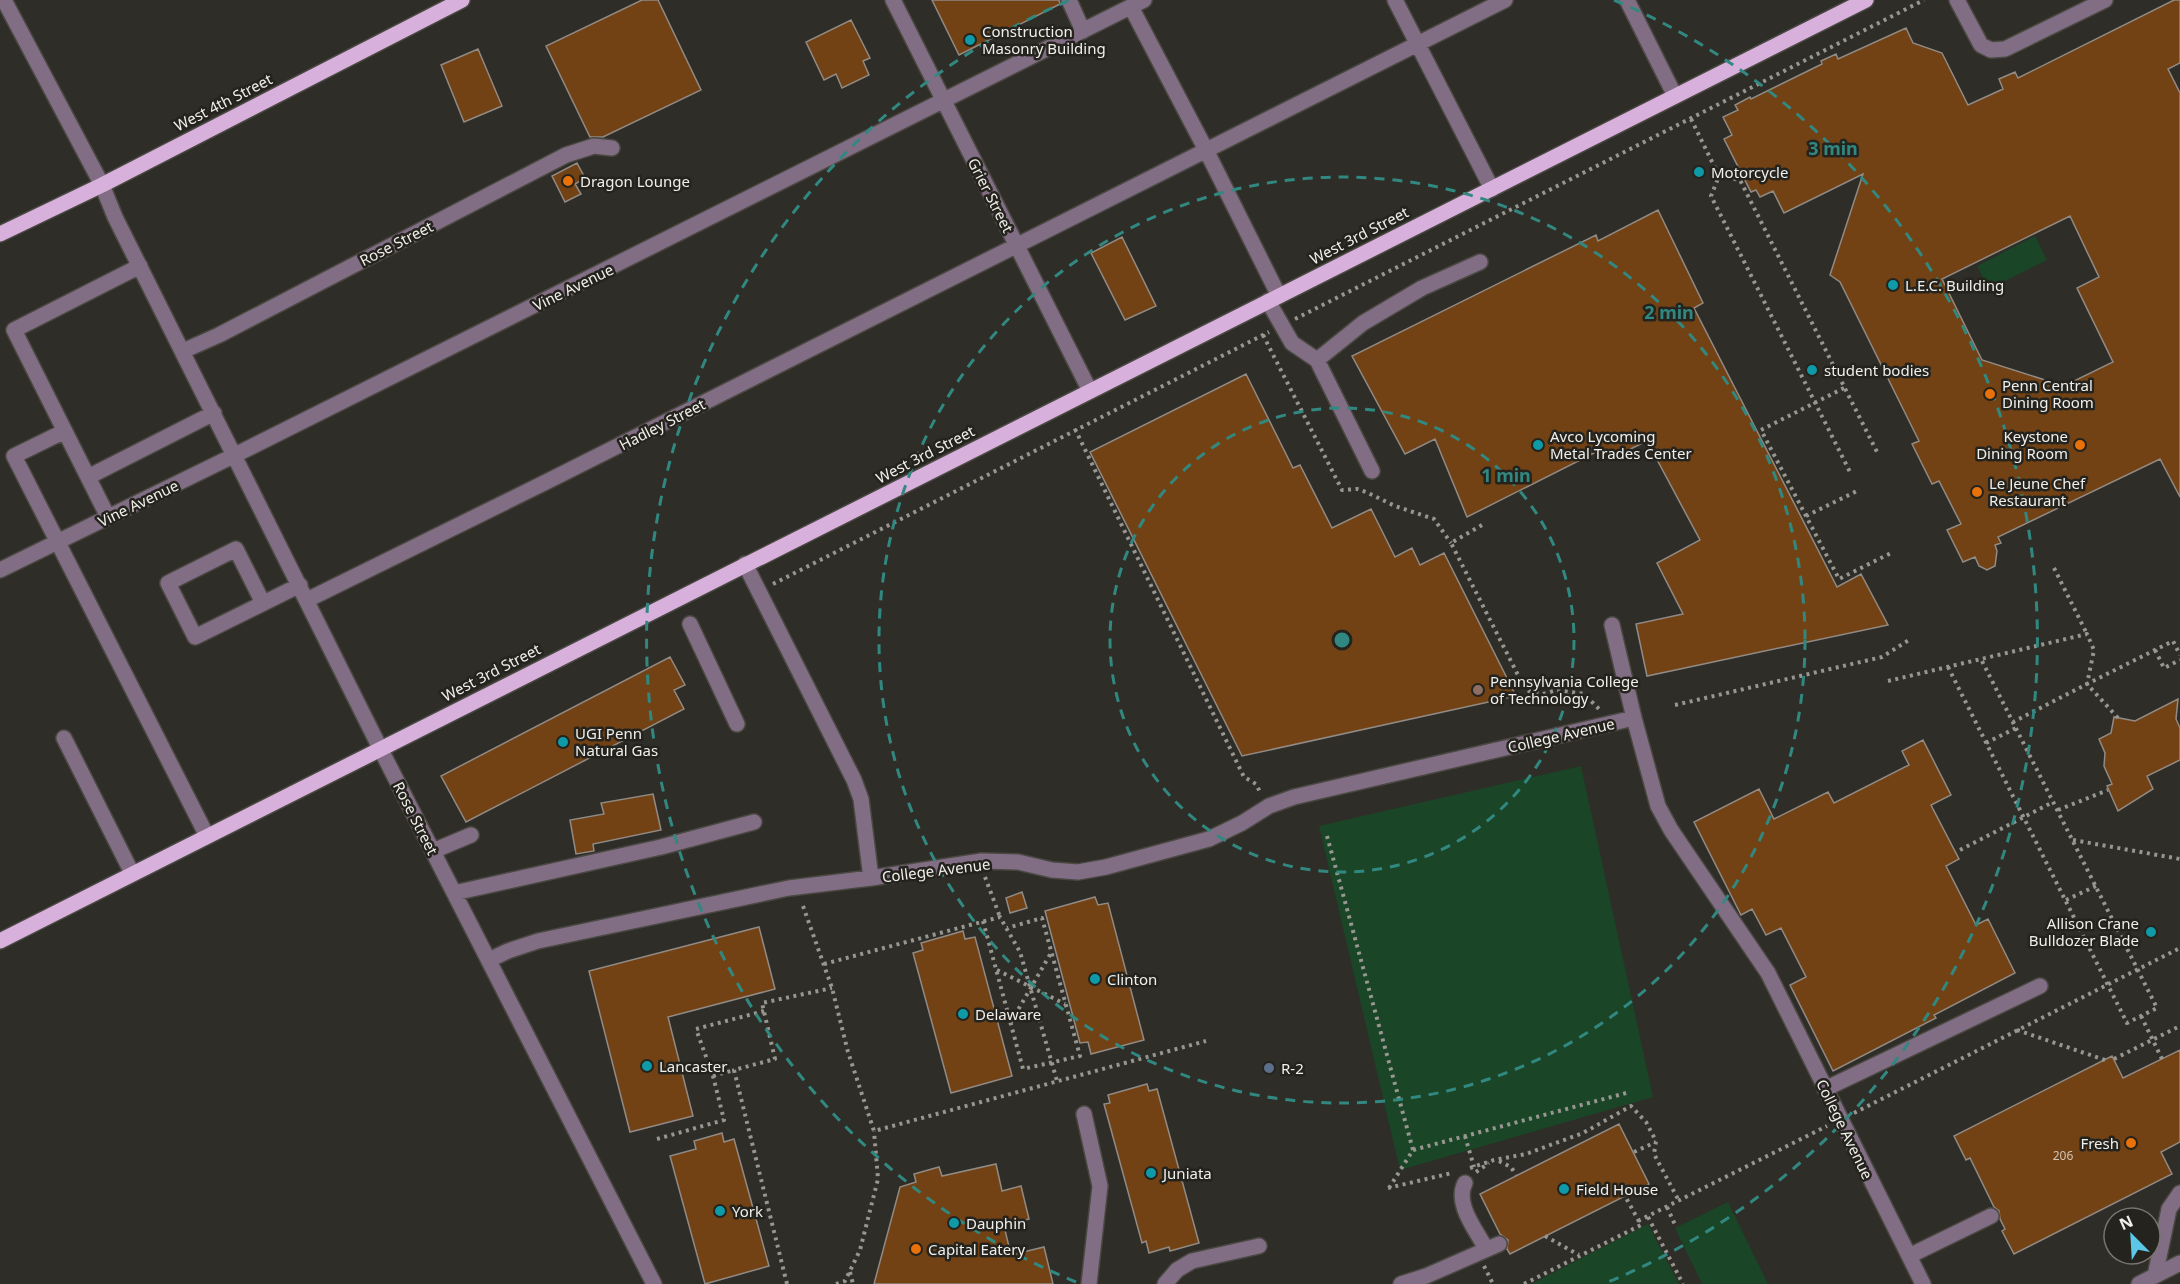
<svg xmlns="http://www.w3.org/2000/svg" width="2180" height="1284" font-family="'Noto Sans',sans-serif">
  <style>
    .green { fill: #1a4527 }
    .building { fill: #724214; stroke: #918a85; stroke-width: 1.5; fill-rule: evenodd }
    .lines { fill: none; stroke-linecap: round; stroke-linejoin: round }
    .minor-casing { stroke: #4a4842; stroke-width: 18 }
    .major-casing { stroke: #4a4842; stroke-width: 18 }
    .path { stroke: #979691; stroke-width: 4; stroke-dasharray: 3 4.5; stroke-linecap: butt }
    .minor { stroke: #826e84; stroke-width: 15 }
    .major { stroke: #d8b0dc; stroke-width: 15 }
    .ring { fill: none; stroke: #318881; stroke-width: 3; stroke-dasharray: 10 8 }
    .culture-dot { fill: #0f9aa8; stroke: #25231d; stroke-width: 2 }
    .food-dot { fill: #e8710a; stroke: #25231d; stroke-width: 2 }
    .education-dot { fill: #8d6e63; stroke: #25231d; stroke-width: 2 }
    .service-dot { fill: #5c6f8a; stroke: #25231d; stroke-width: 2 }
    .labels { text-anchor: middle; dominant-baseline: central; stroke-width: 5; stroke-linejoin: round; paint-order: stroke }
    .number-label { font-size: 12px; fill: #d0c4b5 }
    .poi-label { font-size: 15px; fill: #f0efeb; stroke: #25231d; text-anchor: start }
    .street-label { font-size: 15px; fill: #f0efeb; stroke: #25231d }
    .centre { fill: #318881; stroke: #25231d; stroke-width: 3 }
    .ring-label { font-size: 18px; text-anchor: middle; font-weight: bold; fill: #318881; stroke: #25231d; stroke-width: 5; stroke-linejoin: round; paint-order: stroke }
  </style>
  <rect width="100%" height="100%" fill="#2f2d27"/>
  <path class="green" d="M2035,236L2047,260L1989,289L1977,266Z
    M1581,766L1653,1097L1400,1170L1319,826Z
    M1728,1202L1768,1284H1702L1675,1228Z
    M1648,1224L1679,1284H1531Z"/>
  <path class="building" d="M642,0H658L701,90L603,137H590L546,46Z
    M932,0H1059L1060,4L959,55Z
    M2174,0H2180V63L2168,69L2180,93V497L2160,459L1998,537L2001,543L1995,545L1997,551L1995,566L1987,570L1979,566L1975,557L1963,562L1947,530L1961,524L1939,481L1932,484L1912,444L1919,441L1840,282L1830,275L1863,174L1784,213L1773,191L1760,197L1756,190L1751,192L1724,139L1732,135L1723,117L1738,110L1735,105L1750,97L1751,99L1822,64L1821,61L1836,54L1838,59L1906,28L1913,43L1942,53L1968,105L2003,89L1999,79L2015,72L2018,78ZM2070,216L2099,277L2077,288L2113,362L2064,386L1982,360L1942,279Z
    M851,20L870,58L863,61L869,75L842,88L836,74L824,80L806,42Z
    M478,49L502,106L464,122L441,65Z
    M577,163L585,178L575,184L581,194L565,202L552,176Z
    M1658,210L1703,303L1694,308L1837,587L1861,574L1888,625L1647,676L1636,624L1683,614L1657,563L1700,540L1647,441L1614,457L1600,450L1467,517L1435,439L1405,454L1352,356L1596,235L1598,241Z
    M1122,237L1156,306L1125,320L1091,253Z
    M1246,374L1293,468L1300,465L1332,528L1371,509L1395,557L1412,548L1420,565L1444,553L1516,696L1242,756L1090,452Z
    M670,657L685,685L674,690L684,709L466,822L441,776Z
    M2178,699L2176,719L2180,728V760L2147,776L2153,789L2118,811L2107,786L2112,784L2104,766L2105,753L2099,739L2111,733L2114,717L2135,721Z
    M1923,740L1951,795L1931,805L1959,859L1946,866L1976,925L1988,919L2015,973L1934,1015L1936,1018L1833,1071L1790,985L1806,977L1781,928L1766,935L1752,909L1741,915L1694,822L1759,789L1774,819L1828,792L1834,803L1909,765L1902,751Z
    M653,794L661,830L593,844L594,851L576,854L570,820L604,814L601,803Z
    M1022,892L1027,908L1010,913L1006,898Z
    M1095,897L1098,905L1108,903L1144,1040L1091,1054L1088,1042L1080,1043L1045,911Z
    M759,927L775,989L668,1017L693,1116L630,1132L589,971Z
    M963,931L965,939L975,937L1012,1076L951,1093L913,953L923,950L921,943Z
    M2180,1050V1142L2161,1152L2172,1174L2014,1254L2002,1231L2005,1229L2000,1219L1999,1211L1994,1207L1970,1158L1966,1160L1954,1136L2112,1056L2123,1078Z
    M1147,1084L1149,1091L1157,1089L1199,1243L1170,1251L1169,1247L1149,1253L1146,1241L1142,1243L1104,1104L1110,1103L1108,1095Z
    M1619,1124L1649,1184L1510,1254L1507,1249L1508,1240L1500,1234L1480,1194Z
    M722,1133L724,1142L734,1139L769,1266L705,1284L670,1156L696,1149L694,1141Z
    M996,1164L1002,1191L1021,1186L1029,1219L1004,1226L1011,1255L1044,1247L1053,1284H874L900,1187L916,1182L914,1174L939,1167L942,1176Z"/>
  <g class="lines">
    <defs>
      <path id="minor" d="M4,0L102,185L115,217L380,748L654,1284
        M893,0L1090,391
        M1069,0L1083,31
        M1395,0L1492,189
        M1627,0L1675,96
        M1957,0L1981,45L1991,50L2005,49L2105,0
        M1131,7L1206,150L1279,296
        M1268,301L1292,343L1317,360L1372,471
        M183,351L219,335L566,155L594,146L612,148
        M1317,360L1363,323L1422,288L1480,262
        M65,431L14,456L207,836
        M88,477L214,413
        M108,517L14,330L140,266
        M745,564L854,780L861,799L871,878L982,861L1018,862L1052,870L1078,872L1106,867L1209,839L1242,823L1269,806L1294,797L1634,718L1658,806L1671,830L1768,973L1923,1284
        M0,570L235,455L1144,0
        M307,600L548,481L1505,0
        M263,603L236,549L168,583L195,637L300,585
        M690,624L737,724
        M1612,625L1634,718
        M64,738L132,873
        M433,851L471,835
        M454,893L661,847L754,822
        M489,960L508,951L538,941L789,888L871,878
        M1825,1089L2040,986
        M1084,1114L1100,1186L1089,1284
        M1465,1183C1454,1204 1477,1231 1486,1249
        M1909,1256L1991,1216
        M2155,1276L2169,1209L2180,1193
        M1165,1284L1177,1270L1192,1261L1259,1246
        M1401,1284L1426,1276L1499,1244
        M2139,1284L2180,1263"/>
      <path id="major" d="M0,234L102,185L462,0
        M0,941L1866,0"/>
    </defs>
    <use href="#minor" class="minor-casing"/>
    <use href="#major" class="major-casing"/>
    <path class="path" d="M1691,119L1719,176L1711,196L1850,472
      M1719,176L1740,180L1877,452
      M1295,319L1924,0
      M1263,335L1342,490L1357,489L1366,492L1395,506L1434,519L1451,543
      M1844,388L1761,430L1839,579L1891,553
      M1075,429L1244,777L1256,784L1260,792
      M1806,516L1859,490
      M1482,525L1451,543L1519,677L1529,691L1543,694L1557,690L1584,694L1600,710
      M2054,568L2087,634
      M773,584L1269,332
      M2155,650L2164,668L2180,660
      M1948,667L2127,1023L2157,1008L1981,659
      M1888,681L2087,634L2094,650L2087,684L2013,722
      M1675,705L1882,657L1909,640
      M2118,718L2087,684L2173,641L2180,655
      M1986,743L2016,728
      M2058,810L2108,790
      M1327,836L1413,1150
      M2073,840L2180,859
      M1960,850L2053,802
      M985,877L1000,917
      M2066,900L2096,886
      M803,906L832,988L848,1052L874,1131L1206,1041
      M983,921L1023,1069L1080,1056L1042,918L1007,928
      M824,964L1000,917L1020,952L1057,1081
      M997,970L1065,1004
      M2141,1016L2162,1059
      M1011,1022L1051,953
      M2017,1030L2105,1060
      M2114,1059L2180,1026
      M713,1076L734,1070
      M1854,1113L2180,948
      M1465,1136L1474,1167
      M657,1139L724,1120L713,1076L696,1029L764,1011
      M1634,1152L1656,1142
      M1499,1161L1511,1167L1516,1175
      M1470,1168L1494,1160L1526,1154L1583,1133L1631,1106L1646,1122L1656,1141L1654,1154L1679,1201
      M1476,1172L1489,1163
      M1388,1188L1452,1173
      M1389,1188L1413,1150L1630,1092
      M1667,1207L1676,1227
      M1648,1217L1683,1284
      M1638,1221L1827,1126
      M1545,1236L1579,1255
      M1484,1266L1493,1284
      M850,1272L853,1284
      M787,1284L734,1070L775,1059L762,1003L832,988
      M836,1284L845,1281L860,1250L878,1179L874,1131
      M1524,1284L1641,1225L1625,1196"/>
    <use href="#minor" class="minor"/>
    <use href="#major" class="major"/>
  </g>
  <g class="ring">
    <circle cx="1342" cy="640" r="232"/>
    <circle cx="1342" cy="640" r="463"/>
    <path d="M1076 1282A695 695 0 0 1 1070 0M1614 0A695 695 0 0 1 1608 1282"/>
  </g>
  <g class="culture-dot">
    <circle cx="970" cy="40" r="6"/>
    <circle cx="1699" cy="172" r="6"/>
    <circle cx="1893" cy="285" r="6"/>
    <circle cx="1812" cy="370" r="6"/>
    <circle cx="1538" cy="445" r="6"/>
    <circle cx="563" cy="742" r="6"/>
    <circle cx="2151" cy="932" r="6"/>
    <circle cx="1095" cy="979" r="6"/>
    <circle cx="963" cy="1014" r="6"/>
    <circle cx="647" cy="1066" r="6"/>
    <circle cx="1151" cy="1173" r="6"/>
    <circle cx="1564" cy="1189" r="6"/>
    <circle cx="720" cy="1211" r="6"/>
    <circle cx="954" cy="1223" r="6"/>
  </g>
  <g class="food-dot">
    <circle cx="568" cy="181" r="6"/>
    <circle cx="1990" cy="394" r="6"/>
    <circle cx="2080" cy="445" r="6"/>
    <circle cx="1977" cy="492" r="6"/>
    <circle cx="2131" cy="1143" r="6"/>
    <circle cx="916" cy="1249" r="6"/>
  </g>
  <circle class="education-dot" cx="1478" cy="690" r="6"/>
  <circle class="service-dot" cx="1269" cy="1068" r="6"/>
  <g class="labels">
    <g class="number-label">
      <text x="2063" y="1155">206</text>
    </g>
    <g class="poi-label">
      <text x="982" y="31">Construction<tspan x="982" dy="17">Masonry Building</tspan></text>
      <text x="1711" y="172">Motorcycle</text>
      <text x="580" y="181">Dragon Lounge</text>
      <text x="1905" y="285">L.E.C. Building</text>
      <text x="1824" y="370">student bodies</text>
      <text x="2002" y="385">Penn Central<tspan x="2002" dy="17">Dining Room</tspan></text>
      <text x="1550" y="436">Avco Lycoming<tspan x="1550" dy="17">Metal Trades Center</tspan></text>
      <text x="2068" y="436" text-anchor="end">Keystone<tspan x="2068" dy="17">Dining Room</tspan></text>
      <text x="1989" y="483">Le Jeune Chef<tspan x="1989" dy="17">Restaurant</tspan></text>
      <text x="1490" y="681">Pennsylvania College<tspan x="1490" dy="17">of Technology</tspan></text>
      <text x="575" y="733">UGI Penn<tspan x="575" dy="17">Natural Gas</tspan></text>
      <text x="2139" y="923" text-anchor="end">Allison Crane<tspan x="2139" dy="17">Bulldozer Blade</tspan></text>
      <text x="1107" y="979">Clinton</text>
      <text x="975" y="1014">Delaware</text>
      <text x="659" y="1066">Lancaster</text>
      <text x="1281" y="1068">R-2</text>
      <text x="2119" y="1143" text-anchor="end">Fresh</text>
      <text x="1163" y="1173">Juniata</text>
      <text x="1576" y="1189">Field House</text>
      <text x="732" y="1211">York</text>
      <text x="966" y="1223">Dauphin</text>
      <text x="928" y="1249">Capital Eatery</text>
    </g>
    <g class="street-label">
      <text transform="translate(223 102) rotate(-27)">West 4th Street</text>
      <text transform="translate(991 195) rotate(63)">Grier Street</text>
      <text transform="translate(1359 235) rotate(-27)">West 3rd Street</text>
      <text transform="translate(396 243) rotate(-27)">Rose Street</text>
      <text transform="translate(573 287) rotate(-26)">Vine Avenue</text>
      <text transform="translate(662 424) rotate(-27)">Hadley Street</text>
      <text transform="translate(925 454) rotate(-27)">West 3rd Street</text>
      <text transform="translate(138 503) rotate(-26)">Vine Avenue</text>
      <text transform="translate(491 672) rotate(-27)">West 3rd Street</text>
      <text transform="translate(1561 735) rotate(-13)">College Avenue</text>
      <text transform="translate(416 818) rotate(63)">Rose Street</text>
      <text transform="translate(936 870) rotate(-7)">College Avenue</text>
      <text transform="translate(1845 1129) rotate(64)">College Avenue</text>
    </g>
  </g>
  <circle cx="1342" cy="640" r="9" class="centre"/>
  <g class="ring-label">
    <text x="1833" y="155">3 min</text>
    <text x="1669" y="319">2 min</text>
    <text x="1506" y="482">1 min</text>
  </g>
  <g transform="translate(2132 1236) rotate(336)"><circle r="28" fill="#25231d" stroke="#76756f" stroke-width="1.5"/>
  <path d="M0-4.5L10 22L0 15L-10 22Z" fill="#5bc8e7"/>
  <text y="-9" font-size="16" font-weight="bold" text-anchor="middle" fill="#f0efeb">N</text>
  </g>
</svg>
